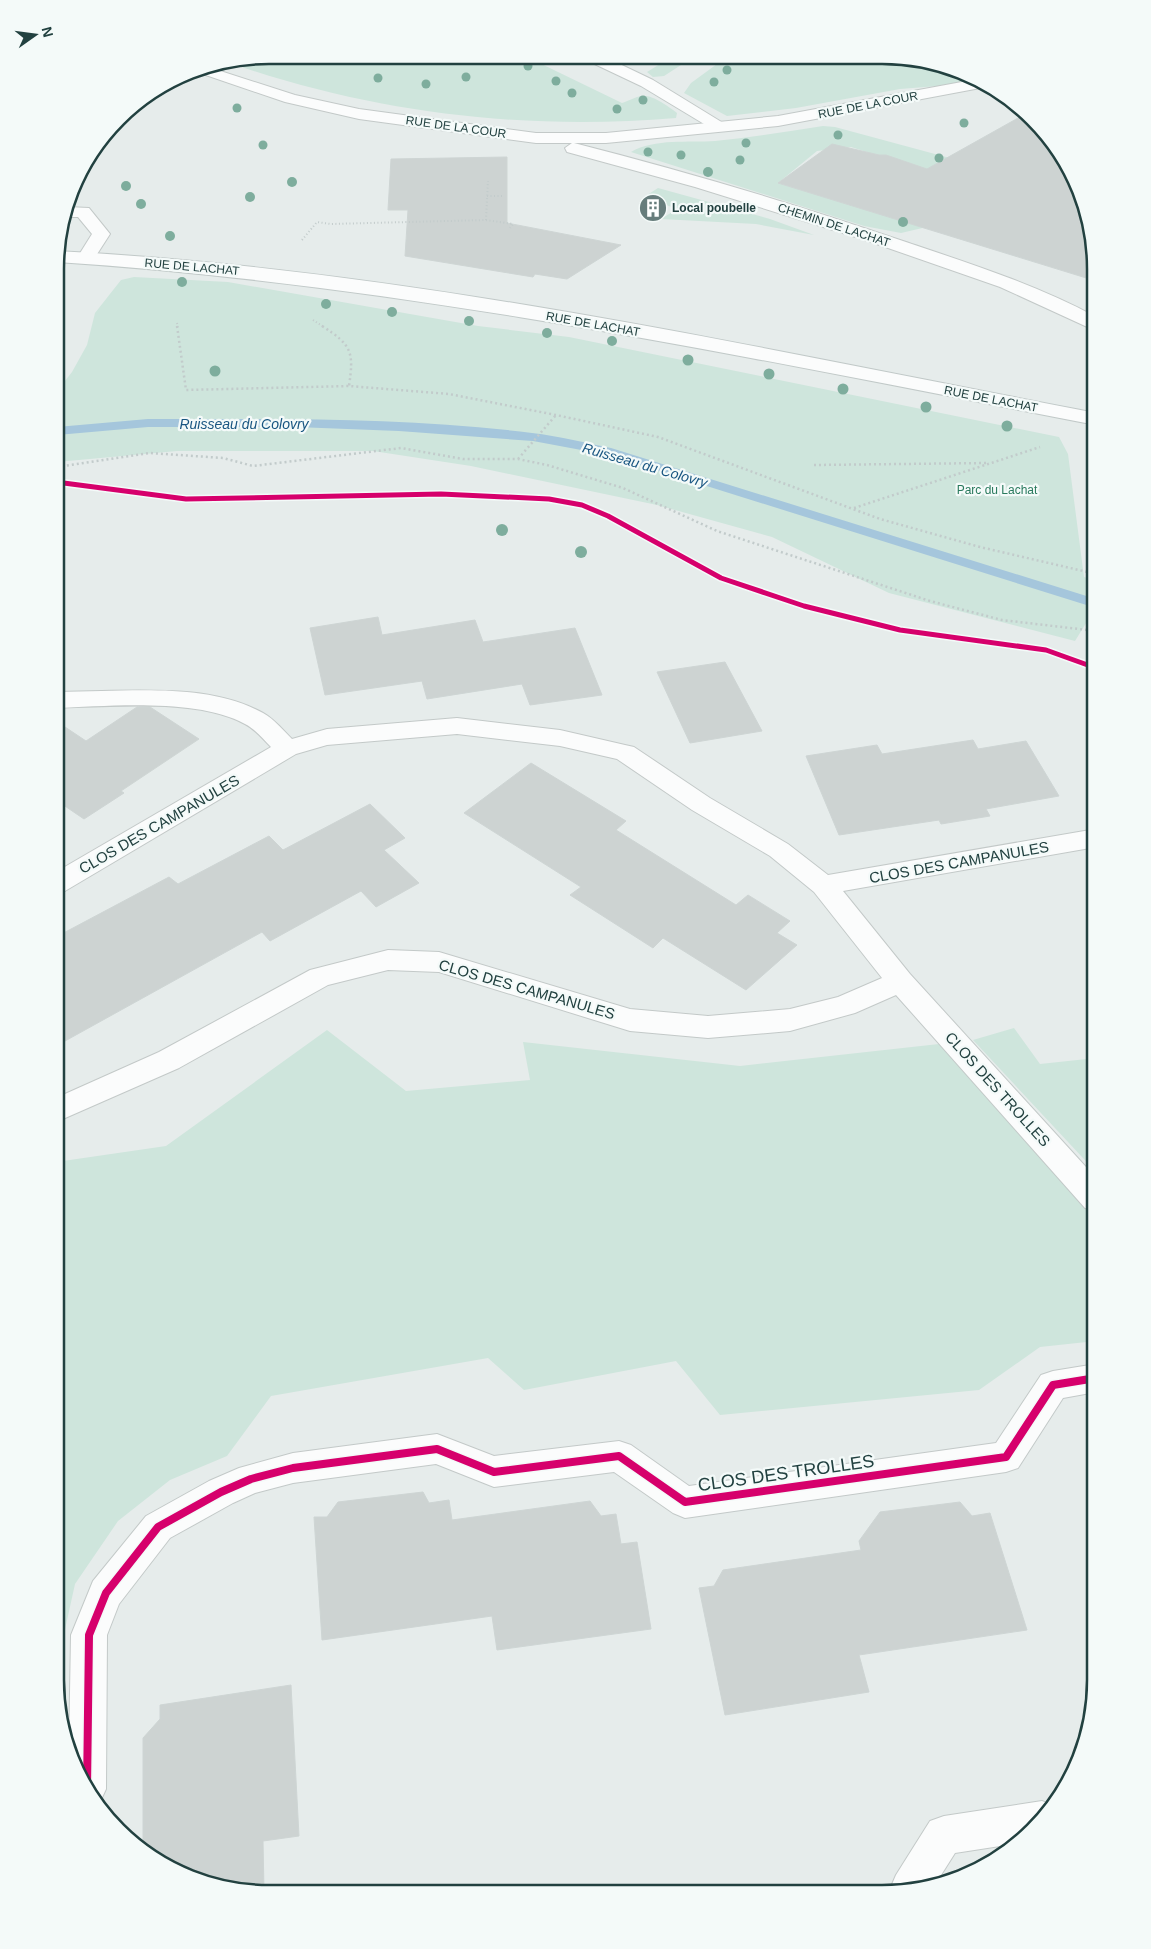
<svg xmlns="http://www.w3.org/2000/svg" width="1151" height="1949" font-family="Helvetica,sans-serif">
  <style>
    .green { fill: #cee5dc }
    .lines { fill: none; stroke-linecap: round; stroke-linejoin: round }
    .stream { fill: #a5c6dc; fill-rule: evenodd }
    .building { fill: #cdd3d2; stroke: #ced5d4 }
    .service-casing { stroke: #c3c9c8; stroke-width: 2 }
    .minor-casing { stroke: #c3c9c8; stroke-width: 2 }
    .secondary-casing { stroke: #c1c9c8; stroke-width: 2 }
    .path-far1 { stroke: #c2cbcb; stroke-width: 2; stroke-dasharray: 1 2.5; stroke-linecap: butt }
    .path { stroke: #c2cbcb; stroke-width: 2.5; stroke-dasharray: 2 3; stroke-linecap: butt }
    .service { fill: #fbfcfc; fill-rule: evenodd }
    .minor { fill: #fbfcfc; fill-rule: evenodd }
    .secondary { fill: #fbfcfc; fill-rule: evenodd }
    .cycleway-far1-casing { stroke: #f4faf9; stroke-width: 8 }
    .cycleway-casing { stroke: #f4faf9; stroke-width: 11 }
    .cycleway-far1 { stroke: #d6006c; stroke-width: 5 }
    .cycleway { stroke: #d6006c; stroke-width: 8 }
    .tree { fill: #7ead9d }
    .labels { text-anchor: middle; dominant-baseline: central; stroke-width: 4.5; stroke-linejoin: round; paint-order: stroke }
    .far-street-label { font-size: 12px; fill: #224140; stroke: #f4faf9 }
    .far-poi-label { font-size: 12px; font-weight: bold; fill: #224140; stroke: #f4faf9; text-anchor: start }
    .far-park-label { font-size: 12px; fill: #297a5d; stroke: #f4faf9 }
    .far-water-label { font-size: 14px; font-style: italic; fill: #185581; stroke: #f4faf9 }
    .street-label { font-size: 15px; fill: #224140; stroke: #f4faf9 }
    .near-street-label { font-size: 18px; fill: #224140; stroke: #f4faf9 }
    .rim { fill: none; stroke: #224140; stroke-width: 2.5 }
  </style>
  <rect width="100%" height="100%" fill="#e6eceb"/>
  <path class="green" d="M268,55L525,56L622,103C628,101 635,97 641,96C652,94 669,107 677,113L676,118C525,131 373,113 230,63Z
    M643,56H695L664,76L653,77L647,72L660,64Z
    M728,56L911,57L964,71L978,79L950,85L900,89L796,108L727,116L684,93L691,83Z
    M823,126L835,127L972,164L952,179L851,147L817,151L778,183L893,218L931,226L901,233L864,226L631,152C655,138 689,143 715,141C752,137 787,132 823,126Z
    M658,188L770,219L814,235L756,224L661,219L677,209L644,197Z
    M134,277L228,282L478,326L569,337L1059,437L1068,454L1084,577L1096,580V607L1075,641L889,593L772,537L657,505L471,466L373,451H177L57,462V391L72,372L87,345L95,313L121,280Z
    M1014,1028L1040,1064L1096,1058V1172L973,1040Z
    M327,1030L406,1091L530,1080L523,1042L740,1066L939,1044L1096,1211V1341L1040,1347L979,1390L720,1415L676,1361L524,1390L488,1358L271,1396L227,1456L170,1480L118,1521L75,1584L62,1643L55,1644L56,1162L166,1146Z"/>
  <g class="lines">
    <path class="stream" d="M148,419C275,419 407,417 532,433C559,436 585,443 611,448L1096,599V608L608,455L533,441L399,431L296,427H148L57,435V427Z"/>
  </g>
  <path class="building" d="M1027,113L1052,139L1080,187L1096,268V281L778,183L832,144L879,155H886L927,169Z
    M507,157V223L621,245L567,279L535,274L533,277L405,256L408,210H388L391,159Z
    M378,617L382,635L475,620L483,642L575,628L602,695L530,705L522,684L427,699L422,681L325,695L310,628Z
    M725,662L762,731L690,743L657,672Z
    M137,707H150L199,739L121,791L124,793L84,819L56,800V721L86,741Z
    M973,740L978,749L1026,741L1059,796L986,809L990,816L941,824L939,820L839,835L806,756L877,745L882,754Z
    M531,763L626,821L616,830L736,905L748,895L790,921L777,933L797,945L746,990L663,938L653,948L570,895L581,887L464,813Z
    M370,804L405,838L384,850L419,883L376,907L361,891L270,941L262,932L56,1046V937L169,877L178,884L269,836L283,850Z
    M423,1492L429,1503L449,1500L452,1520L590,1501L601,1516L616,1514L621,1544L637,1542L651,1629L497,1650L492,1616L322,1640L314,1517H327L338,1502Z
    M960,1502L972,1516L990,1513L1027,1630L859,1655L869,1692L725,1715L699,1588L714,1586L723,1570L861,1550L859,1541L880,1512Z
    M291,1685L299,1836L263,1841L264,1892H241L186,1878L143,1852V1738L160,1719V1705Z"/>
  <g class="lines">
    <defs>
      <path id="service" d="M582,56H603L653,80L728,126L726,130H714L641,86L584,59Z"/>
      <path id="minor" d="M208,67L295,95L359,109L536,133H606L778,116L978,79L991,86L778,126L606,143H574C685,171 794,204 903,241C968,263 1035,284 1096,317V331L1000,287L865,240L695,187L567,152L565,148L572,143H536L359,119L285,102L191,70Z
        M67,207L89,208L110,234L92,262H80L77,258L92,234L78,217H64Z
        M102,691C154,690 216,687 263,713C274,719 283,730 292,739L327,729L457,718L560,730L625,745L634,747L710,798L788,844L828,875L1096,829V847L843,891L910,974L1096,1178V1211L1085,1208L896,995L855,1013L790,1031L708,1038L630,1031L439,972L388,970L328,985L179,1068L56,1122V1098L159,1052L310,970L388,950L439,952L630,1009L708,1016L790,1009L838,997L882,978L814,892L770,856L692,810L617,759L560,746L457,734L327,745L296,754L65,891L56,893V872L271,747C263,739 255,729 245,724C198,698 109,706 56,708V692Z
        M1096,1364V1392L1063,1398L1018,1468L1006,1472L685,1518L673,1513L614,1472L494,1487L436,1464L293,1483L255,1493L233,1503L170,1538L119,1604L107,1635L106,1789L100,1802L96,1804L71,1762L69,1750L71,1635L93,1581L146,1516L209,1481L239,1468L293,1453L437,1434L494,1456L619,1441L631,1445L689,1486L996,1443L1041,1375L1053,1371Z
        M1042,1801L1054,1806L1020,1843L955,1853L936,1883L892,1892L890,1889L896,1875L930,1821L944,1816Z"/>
      <path id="secondary" d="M57,251C407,269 752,347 1096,413V425C751,358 408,285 57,262Z"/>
    </defs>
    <use href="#service" class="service-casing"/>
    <use href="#minor" class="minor-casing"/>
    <use href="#secondary" class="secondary-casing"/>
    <path class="path-far1" d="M487,196H502
      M486,220L513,224L510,228
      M302,240L317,222L331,224L486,220L488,181
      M313,320L324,327
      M177,323L178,327"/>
    <path class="path" d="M177,326L186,390L349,386L449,394L556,415L658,437L880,519L980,547L1096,574
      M322,326C352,345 354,352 349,386
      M518,459L556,415
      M814,465L988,463
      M57,467L150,453L223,458L253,466L401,448L463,459H518L547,465L623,488L717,531L930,601L1002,620L1096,631
      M854,508L1040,447"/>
    <use href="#service" class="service"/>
    <use href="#minor" class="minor"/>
    <use href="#secondary" class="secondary"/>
    <defs>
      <path id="cycleway-far1" d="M56,482L186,499L441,494L549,499L582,505L608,516L721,578L804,606L900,630L1046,650L1096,668"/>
      <path id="cycleway" d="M87,1789L89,1635L106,1593L158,1527L221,1492L251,1479L293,1468L437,1449L494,1472L619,1456L685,1502L1006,1457L1053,1385L1096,1378"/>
    </defs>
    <use href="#cycleway-far1" class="cycleway-far1-casing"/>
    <use href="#cycleway" class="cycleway-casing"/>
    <use href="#cycleway-far1" class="cycleway-far1"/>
    <use href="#cycleway" class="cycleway"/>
  </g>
  <g class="tree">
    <circle cx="528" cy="66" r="4.5"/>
    <circle cx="727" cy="70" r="4.5"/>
    <circle cx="466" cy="77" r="4.5"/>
    <circle cx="378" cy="78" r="4.5"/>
    <circle cx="556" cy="81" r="4.5"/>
    <circle cx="714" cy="82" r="4.5"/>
    <circle cx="426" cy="84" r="4.5"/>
    <circle cx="572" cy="93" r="4.5"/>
    <circle cx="643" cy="100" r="4.5"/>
    <circle cx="237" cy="108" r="4.5"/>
    <circle cx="617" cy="109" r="4.5"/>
    <circle cx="964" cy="123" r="4.5"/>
    <circle cx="838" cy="135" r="4.5"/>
    <circle cx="746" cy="143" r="4.5"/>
    <circle cx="263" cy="145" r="4.5"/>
    <circle cx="648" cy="152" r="4.5"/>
    <circle cx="681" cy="155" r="4.5"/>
    <circle cx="939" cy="158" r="4.5"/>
    <circle cx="740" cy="160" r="4.5"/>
    <circle cx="708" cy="172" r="5"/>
    <circle cx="292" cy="182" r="5"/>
    <circle cx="126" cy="186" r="5"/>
    <circle cx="250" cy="197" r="5"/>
    <circle cx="141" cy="204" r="5"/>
    <circle cx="903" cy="222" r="5"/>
    <circle cx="170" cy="236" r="5"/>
    <circle cx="182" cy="282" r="5"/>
    <circle cx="326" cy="304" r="5"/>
    <circle cx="392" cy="312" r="5"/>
    <circle cx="469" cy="321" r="5"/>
    <circle cx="547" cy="333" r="5"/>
    <circle cx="612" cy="341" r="5"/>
    <circle cx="688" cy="360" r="5.5"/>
    <circle cx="215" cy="371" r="5.5"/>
    <circle cx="769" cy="374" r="5.5"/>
    <circle cx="843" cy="389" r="5.5"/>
    <circle cx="926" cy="407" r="5.5"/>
    <circle cx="1007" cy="426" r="5.5"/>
    <circle cx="502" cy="530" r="6"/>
    <circle cx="581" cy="552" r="6"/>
  </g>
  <defs>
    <symbol id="building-disc" viewBox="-11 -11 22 22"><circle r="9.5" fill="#677d7c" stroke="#f4faf9"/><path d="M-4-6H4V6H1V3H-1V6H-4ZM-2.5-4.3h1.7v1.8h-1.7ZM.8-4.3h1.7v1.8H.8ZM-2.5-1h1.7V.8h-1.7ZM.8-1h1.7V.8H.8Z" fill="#fff"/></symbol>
  </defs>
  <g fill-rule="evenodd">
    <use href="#building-disc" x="637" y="192" width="32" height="32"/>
  </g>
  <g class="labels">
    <g class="far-street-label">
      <text transform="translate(868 105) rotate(-11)">RUE DE LA COUR</text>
      <text transform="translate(456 127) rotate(8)">RUE DE LA COUR</text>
      <text transform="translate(834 225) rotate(18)">CHEMIN DE LACHAT</text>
      <text transform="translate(192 267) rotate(5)">RUE DE LACHAT</text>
      <text transform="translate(593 324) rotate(10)">RUE DE LACHAT</text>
      <text transform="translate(991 399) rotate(11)">RUE DE LACHAT</text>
    </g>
    <g class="far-poi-label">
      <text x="672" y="208">Local poubelle</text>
    </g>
    <g class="far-park-label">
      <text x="997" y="490">Parc du Lachat</text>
    </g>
    <g class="far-water-label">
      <text x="244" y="424">Ruisseau du Colovry</text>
      <text transform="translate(645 465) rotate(16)">Ruisseau du Colovry</text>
    </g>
    <g class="street-label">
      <text transform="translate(159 824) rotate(-30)">CLOS DES CAMPANULES</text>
      <text transform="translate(959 862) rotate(-10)">CLOS DES CAMPANULES</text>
      <text transform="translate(527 989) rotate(16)">CLOS DES CAMPANULES</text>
      <text transform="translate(998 1089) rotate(48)">CLOS DES TROLLES</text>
    </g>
    <g class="near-street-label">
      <text transform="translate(786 1473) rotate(-8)">CLOS DES TROLLES</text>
    </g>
  </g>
  <path d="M0 0H1151V1949H0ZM269 64H882A205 205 0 0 1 1087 269V1680A205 205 0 0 1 882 1885H269A205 205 0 0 1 64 1680V269A205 205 0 0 1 269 64Z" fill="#f4faf9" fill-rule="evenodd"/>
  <path class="rim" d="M269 64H882A205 205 0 0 1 1087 269V1680A205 205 0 0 1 882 1885H269A205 205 0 0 1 64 1680V269A205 205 0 0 1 269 64Z"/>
  <g transform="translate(35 35) rotate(76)" stroke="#f4faf9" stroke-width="4" paint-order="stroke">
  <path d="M0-4L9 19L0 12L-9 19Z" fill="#224140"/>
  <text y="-8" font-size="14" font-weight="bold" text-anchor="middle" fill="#224140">N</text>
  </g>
</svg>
